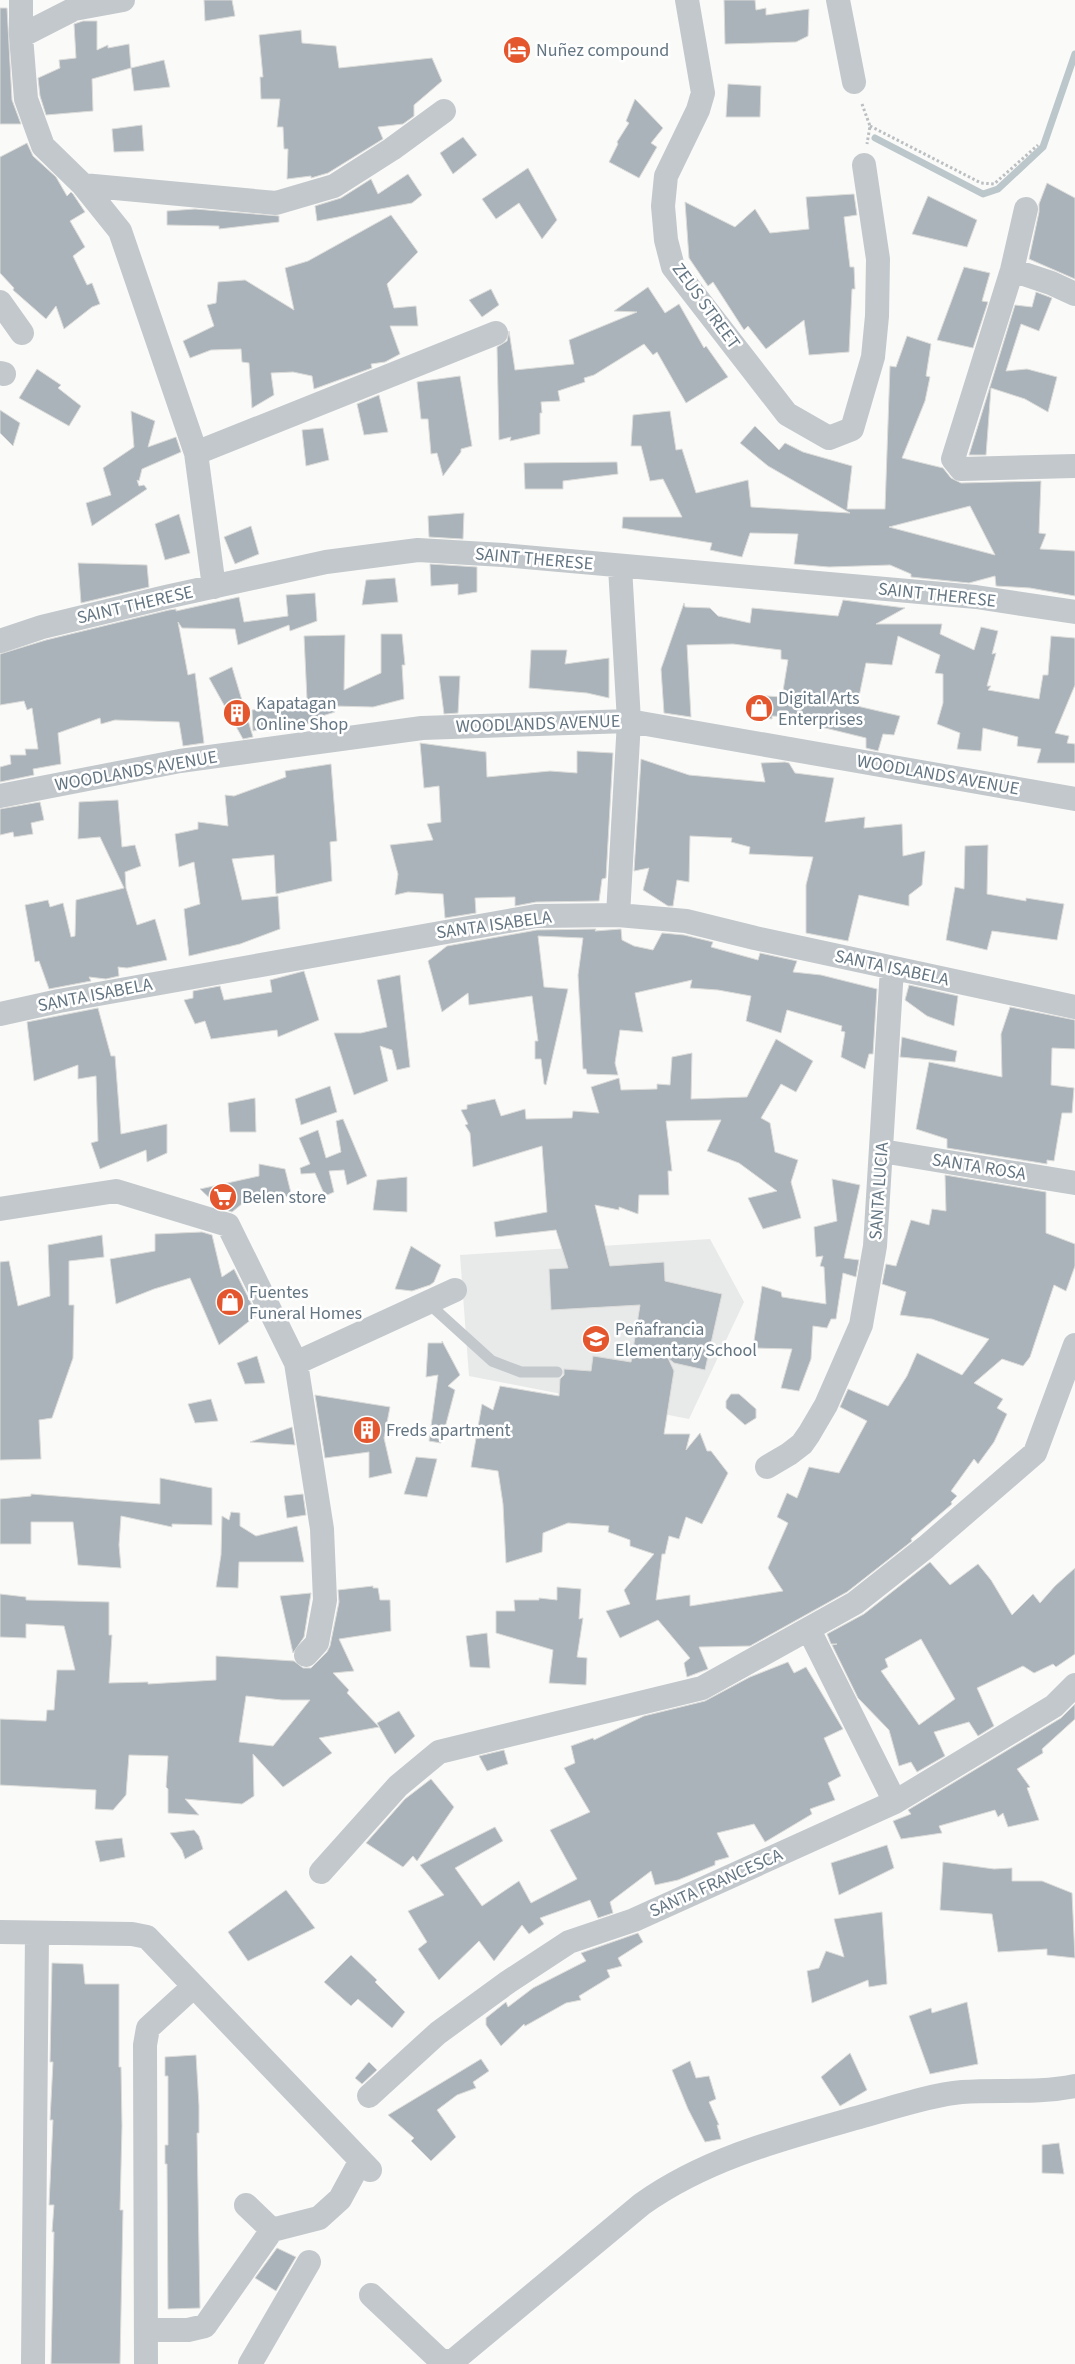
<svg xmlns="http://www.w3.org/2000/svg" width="1075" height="2364" font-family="'Source Sans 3',sans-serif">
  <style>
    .built { fill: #e8e9e9 }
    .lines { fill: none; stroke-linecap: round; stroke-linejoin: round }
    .stream { stroke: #bbc7cb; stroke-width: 7 }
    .building { fill: #aab3b9; stroke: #dcdcda; fill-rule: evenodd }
    .path { stroke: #bbbfc2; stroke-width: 3; stroke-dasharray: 2.5 2.5; stroke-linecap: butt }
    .lane { stroke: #c3c8cc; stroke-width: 11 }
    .street { stroke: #c3c8cc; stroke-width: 24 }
    .labels { text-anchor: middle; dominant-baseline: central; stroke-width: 5; stroke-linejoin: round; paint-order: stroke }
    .poi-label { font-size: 18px; fill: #657683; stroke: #fff; text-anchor: start }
    .street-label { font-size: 18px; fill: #657683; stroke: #fff }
  </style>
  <rect width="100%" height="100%" fill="#fafaf8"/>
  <path class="built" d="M710,1239L744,1302L689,1419L469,1376L460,1255Z"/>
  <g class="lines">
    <path class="stream" d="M875,138L983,194L998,189L1043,147L1075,54"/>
  </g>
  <path class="building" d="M204,0H232L235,16L205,21Z
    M724,0H755L756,10L766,8V15L809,9L808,36L796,42L725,44Z
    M0,8H7L12,100L21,124H0Z
    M83,21H97V50L108,45V48L129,44L131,68L92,79L93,111L46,115L40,96L38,78L60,68L59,60L76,58L74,24Z
    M301,30L302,43L336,46L339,68L432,58L442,81L414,105V116L403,124L378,127L383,139L328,173L311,178V176L287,179L288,149H284L283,127H277L280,99H261L260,77H263L259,35Z
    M164,60L170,87L134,91L131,68Z
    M728,84L761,86L760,117H726Z
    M635,99L663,128L651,143L657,147L639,178L609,162L618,144L617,142L629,123L626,121Z
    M142,125L144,151L114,152L112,129Z
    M463,137L477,155L453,174L440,153Z
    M27,143L33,156L56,177L67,196L71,192L73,194L85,212L70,221L85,247L73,256L87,285L92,283L100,304L92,307L64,329L56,306L46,319L13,290L14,288L0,273V157Z
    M528,168L557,220L542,239L519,203L496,219L482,199Z
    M408,174L422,195L412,203L317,221L315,206L341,198L371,179L378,194Z
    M1047,183L1075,198V279L1029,259L1039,212V204Z
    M854,194L857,215L844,217L850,267H854L855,289H852L849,352L809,355L804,320L766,349L748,326L744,330L713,282L708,286L689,258L685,202L735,227L755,209L770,233L809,229L806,197Z
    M928,196L977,220L967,247L912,234Z
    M195,209L279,216V222L219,229V226L167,225V211Z
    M391,215L418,252L387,284L394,308L416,306L418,326H390L400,354L385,362L371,364L372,368L314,389L312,376L293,372L271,373L274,395L252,408L249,363L242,362L241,349L211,350L190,358L183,341L214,326L207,305L216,303L218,282L245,280L294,310L285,268L308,261Z
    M964,267L990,273L982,301L988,302L973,348L937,340Z
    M648,287L665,313L679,304L704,348L706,346L728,377L686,403L657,352L653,355L644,344L594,375L584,378L585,382L558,391L560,401L541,402L542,413H540V434L510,441L511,437L499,440L497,347L507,341L509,331L515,370L574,364L569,340L637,312L614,311Z
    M491,289L499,305L482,317L469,300Z
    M1036,292L1052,298L1039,331L1021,324L1006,371L1027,369L1057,377L1048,412L1025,399L991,388L986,455H969L1015,305L1032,307Z
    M907,336L931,344L926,376L930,377L925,401L902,458L943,468L951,478L961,483L1041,481L1039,533L1046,534L1040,549L1075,551V596L1030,588L996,586L995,576L969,583L911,577V574L890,565L829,567L794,564L798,534L750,533L742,557L710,550L712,543L622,528L623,517H682L663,479L650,481L641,446H631L633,415L670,411L676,450L682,449L696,493L748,480L751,507L850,513L768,466L740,443L755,426L779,450L785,443L803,452L852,466L847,509H885L890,366L896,367ZM970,506L995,555L889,527Z
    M37,369L61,385L58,388L81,406L69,426L19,398Z
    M460,376L472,446L461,449V452L443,476L437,453L431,454L428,419H421L417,382Z
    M379,395L388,432L364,435L357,404Z
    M0,410L20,423L13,446L0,433Z
    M131,411L155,421L148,447L176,437L181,452L142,469L139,481L137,480L139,486L144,485L147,489L92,526L86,503L111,495L103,468L134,447Z
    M323,428L329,460L306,466L302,430Z
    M617,462L618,474L563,481V489H525L524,463Z
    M464,513L463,539L429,537L428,516Z
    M179,514L190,553L165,560L155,524Z
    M251,526L259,554L235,564L224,537Z
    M78,563L147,565L149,587L81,603Z
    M430,564L477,567V592L458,595V584L431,586Z
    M395,578L398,602L362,605L366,580Z
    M315,593L317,621L290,631L289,625L238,645L235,629L182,628L178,622L188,675L195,673L204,743L183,746L179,722L115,720L101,724L100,718L58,733L61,764L33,769L34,775L0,782V767L11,764L10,755H26L25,749H38L32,708L27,710L24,701L0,705V654L46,640L169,610L176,609V611L239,597L244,622L288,616L286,595Z
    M843,600L905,608L876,624H942L940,634L974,650L981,627L998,631L992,654L996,653L987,686H991L988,690L1039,699L1043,675H1048L1051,636L1075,638V685L1055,733L1069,736L1067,743L1075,744V763H1037L1041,749L1017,746L1018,737L983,728L981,751L957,749L960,733L937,724L943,703V674L935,673L940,655L898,636L892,665L866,663L857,706L900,716L894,735L883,734L878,751L866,748V738L817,726L819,718L772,716V719L748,716L752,695L782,697L788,660L781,659V650L733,644L687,645L691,717L664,713L661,669L684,603L685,607L710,608L718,616L750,623L752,608L838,616Z
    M381,634H402L405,665H402L404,699L373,707L334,706L335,712L322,716L304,726L284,728L283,724L253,731L252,710L282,706V701L307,700L304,636L345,635L344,690L381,673Z
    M531,650H567L565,664L609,658V698L587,693L529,688Z
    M232,667L253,737L243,739L209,678Z
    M439,676H460L458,713L444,714Z
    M420,743L486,752L487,777L550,771L577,773V751L613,753L606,878L602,879L599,901L536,902L515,906V897L475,898L476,913L445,918L443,894L408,892L395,895L398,874L390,845L433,840L427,824L441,822L439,786L424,788Z
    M641,759L689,775L765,782L761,763L785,762L789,763L795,773L834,778L825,822L865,817L864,828L902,824L903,856L925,851L922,885L909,895V906L859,895L848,941L806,933V885L813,857L749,854L750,847L731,842L732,838L690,836L689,882L677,880L673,906H668L643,890L649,868L634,871Z
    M331,764L337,841L330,842L332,881L276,894L274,855L232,859L242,900L278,896L280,929L240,944L189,956L184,909L200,904L194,862L179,867L175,834L198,829V822L228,826L225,795L234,796L286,777L285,771Z
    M118,800L122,847L135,845L141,866L125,872L126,888L137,925L155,919L167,960L127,968L118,967L119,976L106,979L89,977L91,981L49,989L39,961L35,962L25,905L48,900L50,907L63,903L71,937L75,936L76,900L124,888L100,837L78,839L79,802Z
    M40,802L44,820L31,823L33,834L14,837L13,832L0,835V809Z
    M988,845L987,894L1026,901V898L1064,904L1057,940L992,931L987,950L946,940L955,887L964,889L965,846Z
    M596,929L595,931L621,929L622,940L634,946L653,950L662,933L684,935L713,942L711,947L758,960L760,953L797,961L793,972L821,975L877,989L873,1054H869L865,1069L841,1057L845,1032L841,1031L842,1026L787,1010L781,1033L746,1021L751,996L718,990L690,988L692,980L635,993L643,1032L620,1030L615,1063L618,1075L587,1074L586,1069H583L578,975L583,938L538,936L544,987L568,989L546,1085L544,1084L541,1059H535V1041H538L532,996L469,1005L468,993L442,1012L428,961L447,946L537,930Z
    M304,971L319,1020L278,1037L277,1030L211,1039L205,1021L195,1024L184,1000L193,998V991L220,986L224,1000L272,992L270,980Z
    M400,975L410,1067L397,1070L392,1050L380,1046L388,1081L354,1095L334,1033H361L387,1027L377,980Z
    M909,985L958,996L954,1026L927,1016L905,1000Z
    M1010,1007L1075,1020V1049L1052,1048L1051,1085L1074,1088L1072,1113H1062L1054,1161L1047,1160V1164L947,1148V1139L916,1129L929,1062L1002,1077L1001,1034Z
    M98,1008L111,1056H115L121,1134L167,1124V1153L147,1162L146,1150L100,1169L91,1143L98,1141L96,1076L78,1079V1065L34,1081L27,1022Z
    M902,1037L957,1051L955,1062L900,1057Z
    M776,1039L813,1061L796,1092L781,1084L761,1118L770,1123L775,1152L798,1160L791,1182L801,1218L763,1229L748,1198L777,1191L739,1163L707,1151L721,1120L666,1121L672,1171H668L669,1195H639L638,1214L619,1207V1210L595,1205L610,1266L664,1262L665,1281L722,1294L705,1370L674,1363L668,1358L674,1371L664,1434H690L686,1450L700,1433L707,1451H711L728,1473L702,1524L686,1517L679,1539L669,1536L665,1554H662L656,1600L690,1595V1606L783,1591L768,1568L788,1523L777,1517L787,1493L797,1498L809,1467L839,1473L867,1421L840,1407L848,1389L888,1406L907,1376L917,1353L962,1375L989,1339L932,1319L900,1315L906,1292L882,1284L886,1264L896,1266L911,1220L929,1225L932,1209L946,1211L945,1175L1046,1192V1233L1075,1244V1266L1066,1291L1054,1285L1030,1357L1023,1366L1002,1359L974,1383L1003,1399L997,1408L1007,1414L994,1442L978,1464L974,1459L951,1491L957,1496L951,1502L952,1504L911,1539L912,1541L847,1592L750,1646L699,1647L708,1669L687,1677L684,1663L690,1658L658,1620L620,1638L606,1611L630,1604L624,1590L654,1554L630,1546V1540L608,1532L609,1526L568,1523L543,1533L542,1552L506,1563L503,1504L498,1471L471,1467L482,1404L493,1410L500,1386L559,1396L560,1379L564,1375V1369L591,1371L593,1356L631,1362L640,1305L551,1310L549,1269L568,1268L556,1230L496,1237L494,1222L547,1212L542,1146L473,1167L470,1133L465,1125L468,1124L461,1110L467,1109V1105L495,1099L501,1116L525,1109L526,1119L572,1118L573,1111L599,1113L591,1087L619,1078L621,1090L657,1089V1084L670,1085L672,1057L692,1053L691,1099L747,1097Z
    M330,1086L337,1112L301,1125L295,1099Z
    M255,1098L256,1132H230L228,1103Z
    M343,1119L367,1176L347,1185L344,1170L329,1171L334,1192L325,1196L315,1173L301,1174L300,1168L310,1164L299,1138L318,1130L326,1158L341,1152L336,1121Z
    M259,1164L285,1169L292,1197L253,1195L232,1212L220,1208L200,1189L259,1176Z
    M407,1177V1212L373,1210L377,1180Z
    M832,1179L860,1185L844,1258L859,1260L856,1277L843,1273L836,1319H831L827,1328L813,1326L811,1359L799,1391L781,1388L792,1349L753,1348L762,1286L781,1292L782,1297L826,1304L824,1267L820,1266L823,1256L816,1257L814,1227L837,1221Z
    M202,1232L212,1235L222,1277L234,1269L257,1315L219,1345L190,1278L154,1289L116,1304L110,1259L155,1251V1234Z
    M102,1235L104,1257L69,1261V1305H74L73,1358L52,1418L39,1420L41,1459L0,1460V1262L9,1261L18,1306L50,1296L48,1245Z
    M411,1246L441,1265L434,1282L430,1285L412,1291L395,1289Z
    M442,1341L460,1375L448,1386L455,1390L441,1443L429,1441L438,1375L426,1377L428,1343H442Z
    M257,1356L265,1383L245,1384L237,1363Z
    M731,1394H739L756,1409V1418L745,1425L726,1408V1401Z
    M315,1395L390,1407L384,1438L392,1473L369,1478V1452L325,1458Z
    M211,1399L218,1421L195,1423L188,1404Z
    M292,1427L295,1445L250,1442Z
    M416,1457L437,1459L427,1497L404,1494Z
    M160,1478L212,1488V1525L172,1524V1527L121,1516L119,1545L121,1568L78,1565L73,1522H31V1544H0V1499L31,1496V1494L160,1504Z
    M303,1494L306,1515L287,1518L284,1496Z
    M231,1512L240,1513V1526L256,1536L297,1526L304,1562H239L238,1588L216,1587L221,1555L222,1516L229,1520Z
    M930,1562L950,1585L978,1564L991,1580L1012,1615L1033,1594L1040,1603L1055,1586L1075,1568V1654L1056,1667L1053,1664L1034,1673L1023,1666L977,1688L994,1726L978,1736L969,1722L934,1732L945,1756L917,1772L911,1762L899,1766L889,1730L858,1698L832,1645L837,1644H831L827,1634L864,1614ZM921,1639L955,1699L919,1725L881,1671L888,1667L885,1659Z
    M373,1586V1588H378L380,1600H390L391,1631L339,1639L354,1671L333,1673L349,1690L347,1693L379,1727L319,1738L332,1753L283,1787L253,1754L254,1796L242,1804L185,1799L199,1815L168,1813V1789L166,1787L168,1756L129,1755L126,1795L113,1810L95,1809L96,1790L0,1785V1719L46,1721L47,1710H54L57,1670H75L64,1626L26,1624V1638L0,1637V1594L26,1597V1600L109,1602V1635H112L109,1683L148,1682V1684L216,1680V1656L294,1661L303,1668H311L327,1652L330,1646L339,1602L338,1590ZM246,1696L282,1700H310L273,1746L239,1742Z
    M557,1587L581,1589L579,1619L583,1618L577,1657L587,1658L586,1685L549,1683L553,1650L496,1633V1611H515L514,1600H539V1598L557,1600Z
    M311,1593L304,1637L293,1653L280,1596Z
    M487,1633L490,1668L470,1667L466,1636Z
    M788,1662L794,1673L806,1667L843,1729L824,1738L841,1776L828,1783L835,1800L810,1809L812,1814L765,1842L754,1824L717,1833L729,1857L715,1861V1865L678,1880L655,1885L651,1871L610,1902L613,1913L598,1918L590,1900L540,1918L544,1924L529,1934L522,1925L494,1961L479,1941L439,1980L418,1949L427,1942L408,1911L444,1895L420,1865L495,1827L503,1841L455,1868L482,1906L519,1881L531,1903L577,1879L550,1830L590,1812L564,1768L575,1763L571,1746L593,1738L594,1740L644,1716L705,1701L750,1677Z
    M1075,1704V1719L1042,1749L1043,1753L1017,1769L1030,1787L1027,1788L1039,1820L1008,1827L1003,1813L998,1817L995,1810L939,1826L942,1833L901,1839L893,1821L911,1814L908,1810L1061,1718Z
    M399,1711L415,1736L395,1754L377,1723Z
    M504,1750L508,1764L487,1771L479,1756Z
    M431,1779L454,1807L417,1861L413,1856L403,1867L366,1843L405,1799Z
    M194,1830L199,1836L203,1849L185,1859L182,1850L170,1833Z
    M122,1838L125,1857L100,1862L95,1841Z
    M887,1845L894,1868L839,1895L831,1863Z
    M943,1862L994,1869L1012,1868V1881H1042L1072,1893L1075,1958L1047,1955V1949L998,1952L992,1914L940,1910Z
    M286,1890L315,1928L248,1961L228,1932Z
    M882,1912L887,1984L869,1987L868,1980L812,2003L807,1971L819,1968L826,1951L844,1957L834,1919Z
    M638,1933L643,1942L618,1958L622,1966L607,1970L610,1977L579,1996L581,2000L566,2003L525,2026L524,2024L501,2046L486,2025V2018L506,2002L508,2007L533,1988L586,1961L581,1953Z
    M351,1955L377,1980L375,1982L405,2012L392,2028L358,1999L351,2006L324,1982Z
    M52,1963L83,1964L85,1984H119V2067H121L122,2126L120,2210H123L120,2364H51L54,2232H52L54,2205H49L53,2120H50L53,2062H50Z
    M967,2002L978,2064L930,2074L909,2016L931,2008L932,2013Z
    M850,2053L867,2090L840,2106L821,2077Z
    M196,2055L199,2106V2133H197L200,2308L168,2309L167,2164H165V2145H168V2076H165V2057Z
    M481,2059L489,2071L473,2082L476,2088L457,2095L437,2110L456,2137L431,2161L411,2141L414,2138L388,2115Z
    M690,2061L696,2078L709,2076L716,2099L709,2102L719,2125H717L721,2139L705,2142L688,2109L672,2070Z
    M369,2062L377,2070L362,2084L355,2078Z
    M1059,2143L1064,2174L1042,2173V2145Z
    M277,2248L296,2257L276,2291L255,2278Z"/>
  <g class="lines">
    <path class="path" d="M862,104L870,126L867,144
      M870,126L981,183L994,184L1038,145"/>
    <path class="lane" d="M428,1303L492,1361L521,1372H557"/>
    <path class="street" d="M21,0V36L26,99L43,146L83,185L120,231L196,453L214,587
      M687,0L703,93L698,110L666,176L663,206L666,240L673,267L787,414L829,438L852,429L873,357L877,316L878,259L864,165
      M838,0L854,82
      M21,36L74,9L123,0
      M83,185L276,203L334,186L392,149L444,111
      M1026,209L1012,270L953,459L961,469L1075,466
      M1012,270L1051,283L1075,294
      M0,302L22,333
      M0,373L4,374
      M196,453L496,333
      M0,641L42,627L166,597L326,562L418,550L503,555L976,597L1075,612
      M0,796L180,761L422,728L629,721L1075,799
      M618,915L629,721L620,567
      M0,1014L59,1001L536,916L618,915L686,921L755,938L1075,1007
      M882,1151L1075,1183
      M0,1209L116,1191L228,1225L296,1363L455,1290
      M296,1363L322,1529L325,1600L317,1643L306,1655
      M767,1467L789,1454L802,1444L809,1434L826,1405L861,1325L875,1246L892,968
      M809,1630L895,1802
      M321,1872L398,1786L439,1752L702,1688L855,1603L926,1547L1035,1453L1075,1345
      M0,1932L132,1934L147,1937L370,2170
      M369,2096L438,2033L508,1982L569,1942L634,1920L895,1802L1054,1706L1075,1685
      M246,2205L272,2230
      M371,2295L441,2361H453L642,2204C708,2157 786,2138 863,2116C891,2108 934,2094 962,2092C1001,2089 1036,2094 1075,2086
      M146,2330H188L205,2326L272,2230L319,2218L340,2199L360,2162
      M33,2364L37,1933
      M146,2364L145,2045L148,2028L193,1987
      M250,2364L309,2262"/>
  </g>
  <defs>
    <symbol id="hotel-disc" viewBox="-11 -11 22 22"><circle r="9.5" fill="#e4572e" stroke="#fff"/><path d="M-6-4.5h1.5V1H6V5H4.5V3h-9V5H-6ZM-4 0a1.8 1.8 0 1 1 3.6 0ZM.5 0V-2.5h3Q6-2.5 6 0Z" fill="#fff"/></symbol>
    <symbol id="shop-disc" viewBox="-11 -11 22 22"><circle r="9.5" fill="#e4572e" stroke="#fff"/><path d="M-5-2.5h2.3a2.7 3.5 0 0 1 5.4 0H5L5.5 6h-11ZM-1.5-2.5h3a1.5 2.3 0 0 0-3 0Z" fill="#fff"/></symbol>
    <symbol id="building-disc" viewBox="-11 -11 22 22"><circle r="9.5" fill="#e4572e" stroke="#fff"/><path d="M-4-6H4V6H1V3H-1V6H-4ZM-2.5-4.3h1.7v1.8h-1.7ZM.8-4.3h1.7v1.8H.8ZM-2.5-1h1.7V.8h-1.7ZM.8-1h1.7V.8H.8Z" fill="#fff"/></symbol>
    <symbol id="supermarket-disc" viewBox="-11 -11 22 22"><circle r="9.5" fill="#e4572e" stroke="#fff"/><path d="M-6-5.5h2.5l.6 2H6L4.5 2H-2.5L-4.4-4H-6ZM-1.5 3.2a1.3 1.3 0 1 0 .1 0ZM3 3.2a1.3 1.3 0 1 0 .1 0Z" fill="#fff"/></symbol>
    <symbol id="school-disc" viewBox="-11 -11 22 22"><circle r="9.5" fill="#e4572e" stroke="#fff"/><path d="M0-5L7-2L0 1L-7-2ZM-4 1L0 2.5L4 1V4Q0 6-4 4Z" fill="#fff"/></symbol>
  </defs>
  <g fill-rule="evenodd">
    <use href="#hotel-disc" x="501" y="34" width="32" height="32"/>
    <use href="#shop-disc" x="743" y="692" width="32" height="32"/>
    <use href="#building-disc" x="221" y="697" width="32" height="32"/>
    <use href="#supermarket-disc" x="207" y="1181" width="32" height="32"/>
    <use href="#shop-disc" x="214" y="1286" width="32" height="32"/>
    <use href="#school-disc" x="580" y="1323" width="32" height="32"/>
    <use href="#building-disc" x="351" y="1414" width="32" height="32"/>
  </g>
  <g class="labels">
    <g class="poi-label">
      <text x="536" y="50">Nuñez compound</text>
      <text x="778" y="698">Digital Arts<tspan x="778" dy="21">Enterprises</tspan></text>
      <text x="256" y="703">Kapatagan<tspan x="256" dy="21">Online Shop</tspan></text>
      <text x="242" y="1197">Belen store</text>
      <text x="249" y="1292">Fuentes<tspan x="249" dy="21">Funeral Homes</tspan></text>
      <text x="615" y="1329">Peñafrancia<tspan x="615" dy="21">Elementary School</tspan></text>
      <text x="386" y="1430">Freds apartment</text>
    </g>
    <g class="street-label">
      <text transform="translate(706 306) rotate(54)">ZEUS STREET</text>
      <text transform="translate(534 559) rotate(5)">SAINT THERESE</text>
      <text transform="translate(937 595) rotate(6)">SAINT THERESE</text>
      <text transform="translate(135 605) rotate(-13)">SAINT THERESE</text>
      <text transform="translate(538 724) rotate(-2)">WOODLANDS AVENUE</text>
      <text transform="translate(136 771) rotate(-10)">WOODLANDS AVENUE</text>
      <text transform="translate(938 775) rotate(10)">WOODLANDS AVENUE</text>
      <text transform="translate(494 925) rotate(-8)">SANTA ISABELA</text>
      <text transform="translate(892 968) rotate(12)">SANTA ISABELA</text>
      <text transform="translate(95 995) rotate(-11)">SANTA ISABELA</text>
      <text transform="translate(979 1167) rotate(9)">SANTA ROSA</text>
      <text transform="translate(879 1191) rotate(-86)">SANTA LUCIA</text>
      <text transform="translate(716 1883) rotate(-24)">SANTA FRANCESCA</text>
    </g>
  </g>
</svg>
